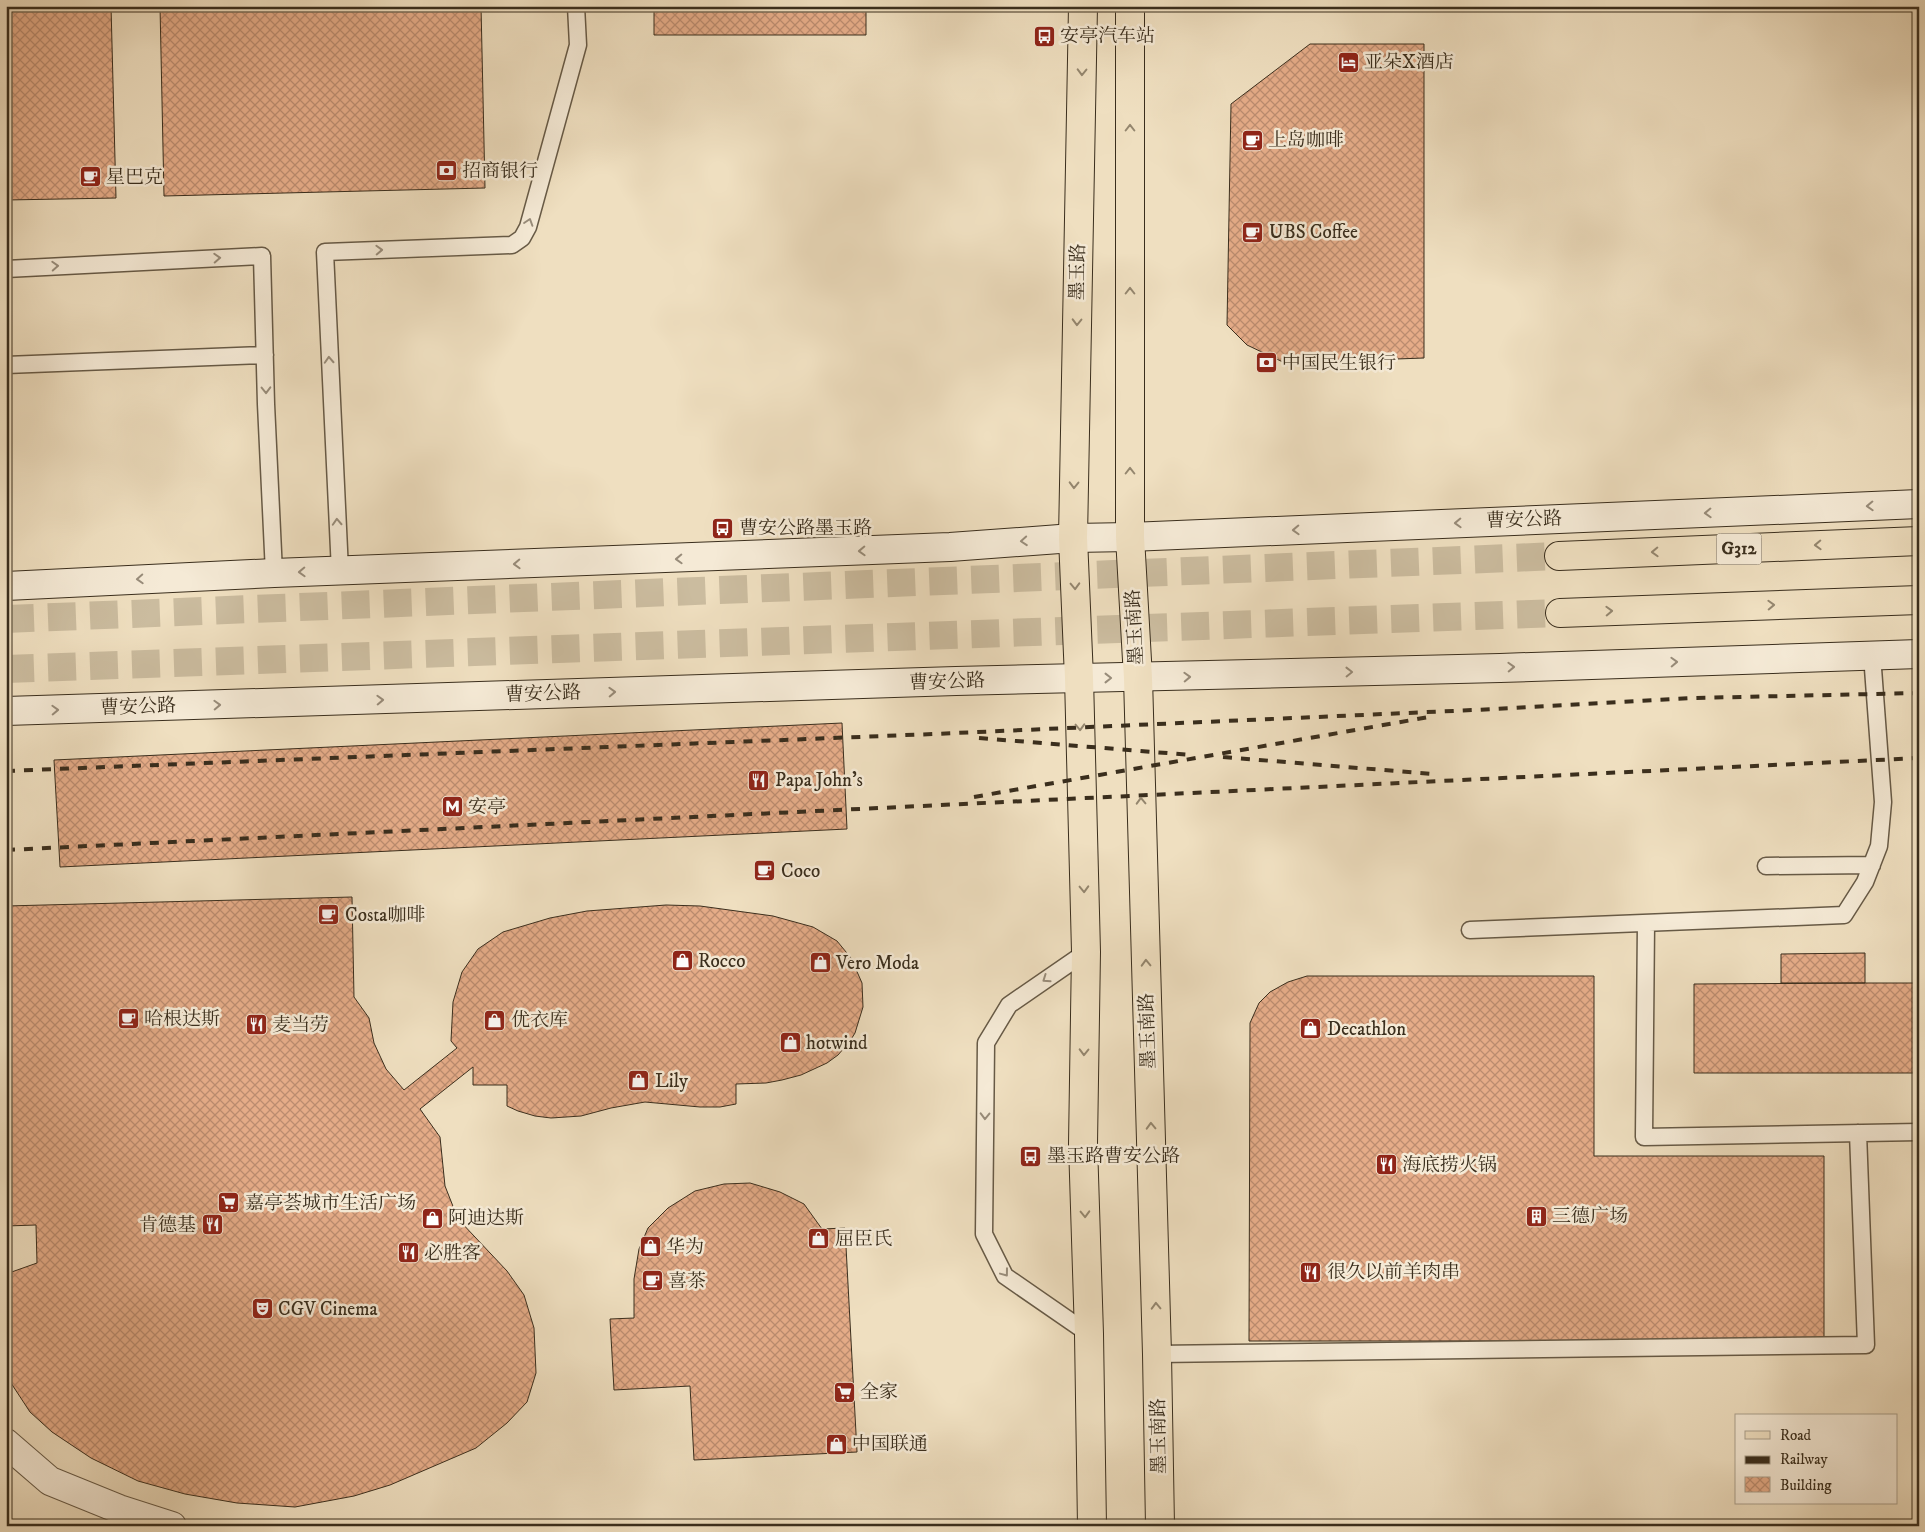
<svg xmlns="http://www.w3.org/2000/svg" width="1925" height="1532" font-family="'IM FELL DW Pica','Noto Serif SC',serif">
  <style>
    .building { fill: url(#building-cross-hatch); stroke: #3a2e1d }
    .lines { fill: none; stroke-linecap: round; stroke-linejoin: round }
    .trunk-tunnel { stroke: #cbbc9f; stroke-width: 28; stroke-dasharray: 28 14; stroke-linecap: butt }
    .service-casing { stroke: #675a46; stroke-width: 19 }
    .minor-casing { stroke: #675a46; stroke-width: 30 }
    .secondary-casing { stroke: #3a2e1d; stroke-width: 30 }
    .primary-casing { stroke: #3a2e1d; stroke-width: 30 }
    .trunk-casing { stroke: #3a2e1d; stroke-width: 30 }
    .service { stroke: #f5ead6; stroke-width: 16 }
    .minor { stroke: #f5ead6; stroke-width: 28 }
    .secondary { stroke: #f5ead6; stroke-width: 28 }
    .primary { stroke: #efdfc0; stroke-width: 28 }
    .trunk { stroke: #efdfc0; stroke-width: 28 }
    .rail { stroke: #3a2e1d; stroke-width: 4; stroke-dasharray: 9 9; stroke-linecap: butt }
    .oneway { stroke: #94866e }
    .oneway2 { stroke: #988c7a }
    .labels { text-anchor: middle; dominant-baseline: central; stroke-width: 5; stroke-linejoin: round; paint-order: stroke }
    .shield { fill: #f5ead6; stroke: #726654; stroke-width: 1 }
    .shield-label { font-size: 18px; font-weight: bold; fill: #3a2e1d }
    .poi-label { font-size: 19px; fill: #3a2e1d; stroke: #f5ead6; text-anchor: start }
    .street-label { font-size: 19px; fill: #3a2e1d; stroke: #f5ead6 }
  </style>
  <defs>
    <pattern id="building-cross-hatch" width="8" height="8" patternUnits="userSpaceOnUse" patternTransform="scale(1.25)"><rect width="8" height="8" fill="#e5ac88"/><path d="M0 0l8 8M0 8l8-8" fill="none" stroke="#bb8c6f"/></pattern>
  </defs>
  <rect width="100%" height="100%" fill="#efdfc0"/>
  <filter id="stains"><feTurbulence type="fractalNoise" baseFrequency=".004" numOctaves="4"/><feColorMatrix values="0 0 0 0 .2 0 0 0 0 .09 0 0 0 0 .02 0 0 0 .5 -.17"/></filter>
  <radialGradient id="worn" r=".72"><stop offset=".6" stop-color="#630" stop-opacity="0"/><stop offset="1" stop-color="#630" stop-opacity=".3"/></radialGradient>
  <path class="building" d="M6,6H111L116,198L6,200Z
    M160,6H481L485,188L164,196Z
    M654,6H866V35H654Z
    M1310,44H1424V358L1285,363L1247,345L1227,325L1231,104Z
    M842,723L847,829L60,867L54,760Z
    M352,897L354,997L369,1018L374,1043L386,1069L404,1090L457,1048L451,1041L453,1002L462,972L478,949L503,932L550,918L587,911L666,905L700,906L773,916L813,927L837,941L851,958L862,983L863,1007L855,1033L850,1041L838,1055L827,1063L801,1075L782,1080L766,1083L736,1084V1104L720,1107H700L645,1102L611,1108L581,1116L551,1118L535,1116L518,1111L507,1106V1085H473V1067L420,1109L440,1137L445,1186L458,1219L507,1271L524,1295L534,1328L536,1373L527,1402L507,1423L476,1448L390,1485L354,1496L295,1507L237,1503L185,1494L138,1481L91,1458L52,1432L30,1412L11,1383L6,1371V1274L37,1263L36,1225L6,1226V906Z
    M1865,953V983H1781V954Z
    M1307,976H1594V1156H1824V1341H1249L1250,1023L1259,1003L1270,992L1288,982Z
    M1865,983H1919V1073H1694V984Z
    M750,1183L780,1192L804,1204L822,1229L845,1228L857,1452L694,1460L690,1386L614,1390L610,1319L634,1318V1279L639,1249L648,1228L668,1208L695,1191L724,1184Z"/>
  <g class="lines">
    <path class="trunk-tunnel" d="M6,619L1559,556
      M6,669L1560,613"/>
    <defs>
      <path id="service" d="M6,269L262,256L266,404L274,573
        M6,365L265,355
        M340,571L325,252L512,245L522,238L528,227L578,45L576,6
        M1766,866L1872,865
        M1646,923L1644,1137L1919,1132
        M1470,930L1844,915L1865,882L1879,846L1883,802L1872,655
        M1086,952L1009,1005L986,1043L984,1234L1005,1276L1089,1334
        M1157,1354L1866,1345L1858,1133"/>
      <path id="minor" d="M6,1443L50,1481L119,1509L172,1526"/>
      <path id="secondary" d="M6,586L274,573L950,547L1073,538L1130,537L1919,504
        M6,711L956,681L1500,668L1919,654"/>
      <path id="primary" d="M1083,6L1073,538L1079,678L1086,952L1083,1144L1089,1334L1092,1526
        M1130,6V537L1138,678L1157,1354L1160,1526"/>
      <path id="trunk" d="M1559,556L1919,541
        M1560,613L1919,600"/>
    </defs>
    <use href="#service" class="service-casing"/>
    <use href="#minor" class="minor-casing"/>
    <use href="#secondary" class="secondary-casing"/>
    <use href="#primary" class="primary-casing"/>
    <use href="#trunk" class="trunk-casing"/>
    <use href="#service" class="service"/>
    <use href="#minor" class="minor"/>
    <use href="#secondary" class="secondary"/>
    <use href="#primary" class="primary"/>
    <use href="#trunk" class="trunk"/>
    <path class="rail" d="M979,738L1191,755
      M1223,757L1433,774
      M6,771L933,734L1474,710L1694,698L1919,693
      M974,797L1429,717
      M6,850L1919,758"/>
  </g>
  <defs><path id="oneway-chevron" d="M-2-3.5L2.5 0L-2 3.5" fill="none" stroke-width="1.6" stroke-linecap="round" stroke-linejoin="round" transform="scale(1.25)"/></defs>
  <g class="oneway">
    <use href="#oneway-chevron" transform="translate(1082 72) rotate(91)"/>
    <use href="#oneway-chevron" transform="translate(1130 128) rotate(-90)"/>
    <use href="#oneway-chevron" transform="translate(1130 291) rotate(-90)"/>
    <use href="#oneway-chevron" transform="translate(1077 322) rotate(91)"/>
    <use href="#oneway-chevron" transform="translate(1130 471) rotate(-90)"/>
    <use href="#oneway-chevron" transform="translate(1074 485) rotate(91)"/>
    <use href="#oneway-chevron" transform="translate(1818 545) rotate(178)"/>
    <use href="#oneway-chevron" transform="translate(1655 552) rotate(178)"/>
    <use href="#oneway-chevron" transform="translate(1075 586) rotate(88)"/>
    <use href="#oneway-chevron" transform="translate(1771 605) rotate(-2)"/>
    <use href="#oneway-chevron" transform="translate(1609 611) rotate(-2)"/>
    <use href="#oneway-chevron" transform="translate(1080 727) rotate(88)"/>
    <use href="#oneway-chevron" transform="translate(1141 801) rotate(-92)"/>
    <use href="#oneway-chevron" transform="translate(1084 889) rotate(88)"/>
    <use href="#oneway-chevron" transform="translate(1146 963) rotate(-92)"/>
    <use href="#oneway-chevron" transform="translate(1084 1052) rotate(91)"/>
    <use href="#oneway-chevron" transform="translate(1151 1126) rotate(-92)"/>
    <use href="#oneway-chevron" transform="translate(1085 1214) rotate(88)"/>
    <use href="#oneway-chevron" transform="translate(1156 1306) rotate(-92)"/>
  </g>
  <g class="oneway2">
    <use href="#oneway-chevron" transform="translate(529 222) rotate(-72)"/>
    <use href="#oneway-chevron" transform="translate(379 250) rotate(-2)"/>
    <use href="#oneway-chevron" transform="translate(217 258) rotate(-3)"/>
    <use href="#oneway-chevron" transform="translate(55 266) rotate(-3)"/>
    <use href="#oneway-chevron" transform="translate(329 360) rotate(-93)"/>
    <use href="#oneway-chevron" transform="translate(266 390) rotate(89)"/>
    <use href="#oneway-chevron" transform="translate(1870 506) rotate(178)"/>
    <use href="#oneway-chevron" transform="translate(1708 513) rotate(178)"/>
    <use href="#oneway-chevron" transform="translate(337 522) rotate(-93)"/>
    <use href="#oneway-chevron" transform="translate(1458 523) rotate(178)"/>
    <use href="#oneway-chevron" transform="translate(1296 530) rotate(178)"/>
    <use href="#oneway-chevron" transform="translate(1024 541) rotate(176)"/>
    <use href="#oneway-chevron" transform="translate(862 551) rotate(178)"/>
    <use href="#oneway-chevron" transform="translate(679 559) rotate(178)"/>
    <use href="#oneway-chevron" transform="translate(517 564) rotate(178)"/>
    <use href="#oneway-chevron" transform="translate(302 572) rotate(178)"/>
    <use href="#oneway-chevron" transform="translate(140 579) rotate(177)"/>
    <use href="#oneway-chevron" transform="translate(1674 662) rotate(-2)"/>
    <use href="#oneway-chevron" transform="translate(1511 667) rotate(-2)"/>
    <use href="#oneway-chevron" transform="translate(1349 672) rotate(-1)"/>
    <use href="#oneway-chevron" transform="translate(1187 677) rotate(-2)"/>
    <use href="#oneway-chevron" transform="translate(1108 678)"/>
    <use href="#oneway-chevron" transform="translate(612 692) rotate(-2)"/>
    <use href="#oneway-chevron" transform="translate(380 700) rotate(-2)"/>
    <use href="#oneway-chevron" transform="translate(217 705) rotate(-2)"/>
    <use href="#oneway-chevron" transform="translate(55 710) rotate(-2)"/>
    <use href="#oneway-chevron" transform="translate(1046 979) rotate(145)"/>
    <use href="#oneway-chevron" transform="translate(985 1116) rotate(91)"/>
    <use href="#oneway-chevron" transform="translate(1005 1273) rotate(53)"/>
  </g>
  <defs>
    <symbol id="bus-square" viewBox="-11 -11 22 22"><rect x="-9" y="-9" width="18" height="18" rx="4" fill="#8f2418" stroke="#f5ead6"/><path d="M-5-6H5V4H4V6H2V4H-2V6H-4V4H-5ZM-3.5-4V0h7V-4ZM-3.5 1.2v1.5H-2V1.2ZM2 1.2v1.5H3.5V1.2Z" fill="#fff"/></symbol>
    <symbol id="hotel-square" viewBox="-11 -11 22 22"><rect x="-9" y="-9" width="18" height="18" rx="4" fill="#8f2418" stroke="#f5ead6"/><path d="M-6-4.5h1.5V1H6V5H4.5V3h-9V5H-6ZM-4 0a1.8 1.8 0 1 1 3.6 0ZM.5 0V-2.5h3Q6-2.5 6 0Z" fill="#fff"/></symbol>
    <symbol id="cafe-square" viewBox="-11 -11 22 22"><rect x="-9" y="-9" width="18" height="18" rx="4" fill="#8f2418" stroke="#f5ead6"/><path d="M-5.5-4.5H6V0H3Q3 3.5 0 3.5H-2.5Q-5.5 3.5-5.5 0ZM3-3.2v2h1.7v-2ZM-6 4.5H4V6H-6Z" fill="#fff"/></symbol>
    <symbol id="bank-square" viewBox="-11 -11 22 22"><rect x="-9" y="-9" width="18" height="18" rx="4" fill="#8f2418" stroke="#f5ead6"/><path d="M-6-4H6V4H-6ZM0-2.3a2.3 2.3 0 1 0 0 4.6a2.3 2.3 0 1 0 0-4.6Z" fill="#fff"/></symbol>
    <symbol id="restaurant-square" viewBox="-11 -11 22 22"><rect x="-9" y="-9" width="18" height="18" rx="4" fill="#8f2418" stroke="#f5ead6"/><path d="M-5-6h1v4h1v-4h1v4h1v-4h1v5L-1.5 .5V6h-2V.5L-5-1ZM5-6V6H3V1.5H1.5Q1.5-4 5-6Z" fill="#fff"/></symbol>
    <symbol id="metro-square" viewBox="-11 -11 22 22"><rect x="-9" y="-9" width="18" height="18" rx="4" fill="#8f2418" stroke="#f5ead6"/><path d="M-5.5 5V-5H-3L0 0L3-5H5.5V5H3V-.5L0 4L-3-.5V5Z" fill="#fff"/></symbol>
    <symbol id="shop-square" viewBox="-11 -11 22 22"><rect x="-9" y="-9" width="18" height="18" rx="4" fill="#8f2418" stroke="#f5ead6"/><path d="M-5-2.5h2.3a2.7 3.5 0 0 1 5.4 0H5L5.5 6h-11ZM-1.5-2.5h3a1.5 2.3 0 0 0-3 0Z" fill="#fff"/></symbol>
    <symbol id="supermarket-square" viewBox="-11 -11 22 22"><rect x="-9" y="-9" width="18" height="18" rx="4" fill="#8f2418" stroke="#f5ead6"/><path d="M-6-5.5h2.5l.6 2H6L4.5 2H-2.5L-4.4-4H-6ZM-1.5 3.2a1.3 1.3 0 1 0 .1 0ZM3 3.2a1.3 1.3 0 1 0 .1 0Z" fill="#fff"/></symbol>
    <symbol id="building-square" viewBox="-11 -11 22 22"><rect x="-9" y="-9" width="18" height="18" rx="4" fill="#8f2418" stroke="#f5ead6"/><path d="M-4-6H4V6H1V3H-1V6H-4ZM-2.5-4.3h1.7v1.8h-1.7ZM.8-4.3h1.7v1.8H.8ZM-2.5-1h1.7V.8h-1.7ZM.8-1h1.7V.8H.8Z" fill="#fff"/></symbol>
    <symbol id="theatre-square" viewBox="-11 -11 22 22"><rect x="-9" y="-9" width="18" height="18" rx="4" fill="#8f2418" stroke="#f5ead6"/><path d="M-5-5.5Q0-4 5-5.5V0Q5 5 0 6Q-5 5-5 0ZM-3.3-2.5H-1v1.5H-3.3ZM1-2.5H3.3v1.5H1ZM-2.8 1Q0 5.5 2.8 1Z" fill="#fff"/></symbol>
  </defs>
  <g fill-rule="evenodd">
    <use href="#bus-square" x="1032" y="24" width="25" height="25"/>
    <use href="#hotel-square" x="1336" y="50" width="25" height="25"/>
    <use href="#cafe-square" x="1240" y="128" width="25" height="25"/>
    <use href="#bank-square" x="434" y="158" width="25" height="25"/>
    <use href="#cafe-square" x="78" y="164" width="25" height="25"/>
    <use href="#cafe-square" x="1240" y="220" width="25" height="25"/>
    <use href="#bank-square" x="1254" y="350" width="25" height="25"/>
    <use href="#bus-square" x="710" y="516" width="25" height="25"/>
    <use href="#restaurant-square" x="746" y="768" width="25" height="25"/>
    <use href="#metro-square" x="440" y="794" width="25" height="25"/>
    <use href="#cafe-square" x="752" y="858" width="25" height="25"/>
    <use href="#cafe-square" x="316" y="902" width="25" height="25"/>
    <use href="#shop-square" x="670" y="948" width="25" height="25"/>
    <use href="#shop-square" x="808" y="950" width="25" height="25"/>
    <use href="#cafe-square" x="116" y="1006" width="25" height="25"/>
    <use href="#shop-square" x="482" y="1008" width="25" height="25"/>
    <use href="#restaurant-square" x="244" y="1012" width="25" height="25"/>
    <use href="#shop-square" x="1298" y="1016" width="25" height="25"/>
    <use href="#shop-square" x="778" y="1030" width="25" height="25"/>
    <use href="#shop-square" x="626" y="1068" width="25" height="25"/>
    <use href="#bus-square" x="1018" y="1144" width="25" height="25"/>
    <use href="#restaurant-square" x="1374" y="1152" width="25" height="25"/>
    <use href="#supermarket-square" x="216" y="1190" width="25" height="25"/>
    <use href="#building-square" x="1524" y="1204" width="25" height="25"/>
    <use href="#shop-square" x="420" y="1206" width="25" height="25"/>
    <use href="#restaurant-square" x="200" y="1212" width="25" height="25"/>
    <use href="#shop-square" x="806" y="1226" width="25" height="25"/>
    <use href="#shop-square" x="638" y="1234" width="25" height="25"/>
    <use href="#restaurant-square" x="396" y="1240" width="25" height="25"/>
    <use href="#restaurant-square" x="1298" y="1260" width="25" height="25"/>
    <use href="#cafe-square" x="640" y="1268" width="25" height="25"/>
    <use href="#theatre-square" x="250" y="1296" width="25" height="25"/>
    <use href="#supermarket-square" x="832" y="1380" width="25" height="25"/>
    <use href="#shop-square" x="824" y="1432" width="25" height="25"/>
  </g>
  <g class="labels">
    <rect class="shield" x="1716.5" y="533.5" width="45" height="31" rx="4"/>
    <g class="shield-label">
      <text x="1739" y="549">G312</text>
    </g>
    <g class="poi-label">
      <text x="1060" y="36">安亭汽车站</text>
      <text x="1364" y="62">亚朵X酒店</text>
      <text x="1268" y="140">上岛咖啡</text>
      <text x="462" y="171">招商银行</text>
      <text x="106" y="177">星巴克</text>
      <text x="1269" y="232">UBS Coffee</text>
      <text x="1282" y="363">中国民生银行</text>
      <text x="739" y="528">曹安公路墨玉路</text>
      <text x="775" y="780">Papa John's</text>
      <text x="468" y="807">安亭</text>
      <text x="781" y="871">Coco</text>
      <text x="345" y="915">Costa咖啡</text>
      <text x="698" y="961">Rocco</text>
      <text x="836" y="963">Vero Moda</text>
      <text x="144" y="1019">哈根达斯</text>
      <text x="511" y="1020">优衣库</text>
      <text x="272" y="1025">麦当劳</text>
      <text x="1327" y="1029">Decathlon</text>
      <text x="806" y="1043">hotwind</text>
      <text x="655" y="1081">Lily</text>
      <text x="1047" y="1156">墨玉路曹安公路</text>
      <text x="1402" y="1165">海底捞火锅</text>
      <text x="245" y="1203">嘉亭荟城市生活广场</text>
      <text x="1552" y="1216">三德广场</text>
      <text x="448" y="1218">阿迪达斯</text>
      <text x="196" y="1225" text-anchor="end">肯德基</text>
      <text x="835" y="1239">屈臣氏</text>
      <text x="666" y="1247">华为</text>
      <text x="424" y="1253">必胜客</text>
      <text x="1327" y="1272">很久以前羊肉串</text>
      <text x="668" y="1281">喜茶</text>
      <text x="278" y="1309">CGV Cinema</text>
      <text x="860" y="1392">全家</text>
      <text x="852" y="1444">中国联通</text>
    </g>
    <g class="street-label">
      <text transform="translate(1078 272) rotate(-89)">墨玉路</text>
      <text transform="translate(1524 520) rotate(-2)">曹安公路</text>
      <text transform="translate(1135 627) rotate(-93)">墨玉南路</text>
      <text transform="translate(947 682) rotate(-2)">曹安公路</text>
      <text transform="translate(543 694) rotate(-2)">曹安公路</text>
      <text transform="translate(138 707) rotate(-2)">曹安公路</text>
      <text transform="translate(1148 1031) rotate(-92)">墨玉南路</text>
      <text transform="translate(1159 1436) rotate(-91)">墨玉南路</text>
    </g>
  </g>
  <rect width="1925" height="1532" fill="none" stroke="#efdfc0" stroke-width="25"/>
  <rect x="8" y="8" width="1910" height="1517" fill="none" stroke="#3a2e1d" stroke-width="2.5"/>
  <rect x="12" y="12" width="1900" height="1507" fill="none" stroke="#3a2e1d"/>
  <rect x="1735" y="1414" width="162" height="90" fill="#f5ead6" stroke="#aa9f8c"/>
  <rect x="1745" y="1431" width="25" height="8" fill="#efdfc0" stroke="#aa9f8c"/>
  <text x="1780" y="1440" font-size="15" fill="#3a2e1d">Road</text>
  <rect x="1745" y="1456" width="25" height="8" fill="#3a2e1d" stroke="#aa9f8c"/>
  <text x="1780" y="1464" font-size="15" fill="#3a2e1d">Railway</text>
  <rect x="1745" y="1477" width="25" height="15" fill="url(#building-cross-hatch)" stroke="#aa9f8c"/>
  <text x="1780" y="1490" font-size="15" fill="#3a2e1d">Building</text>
  <rect width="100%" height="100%" filter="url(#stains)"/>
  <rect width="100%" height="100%" fill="url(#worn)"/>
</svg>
